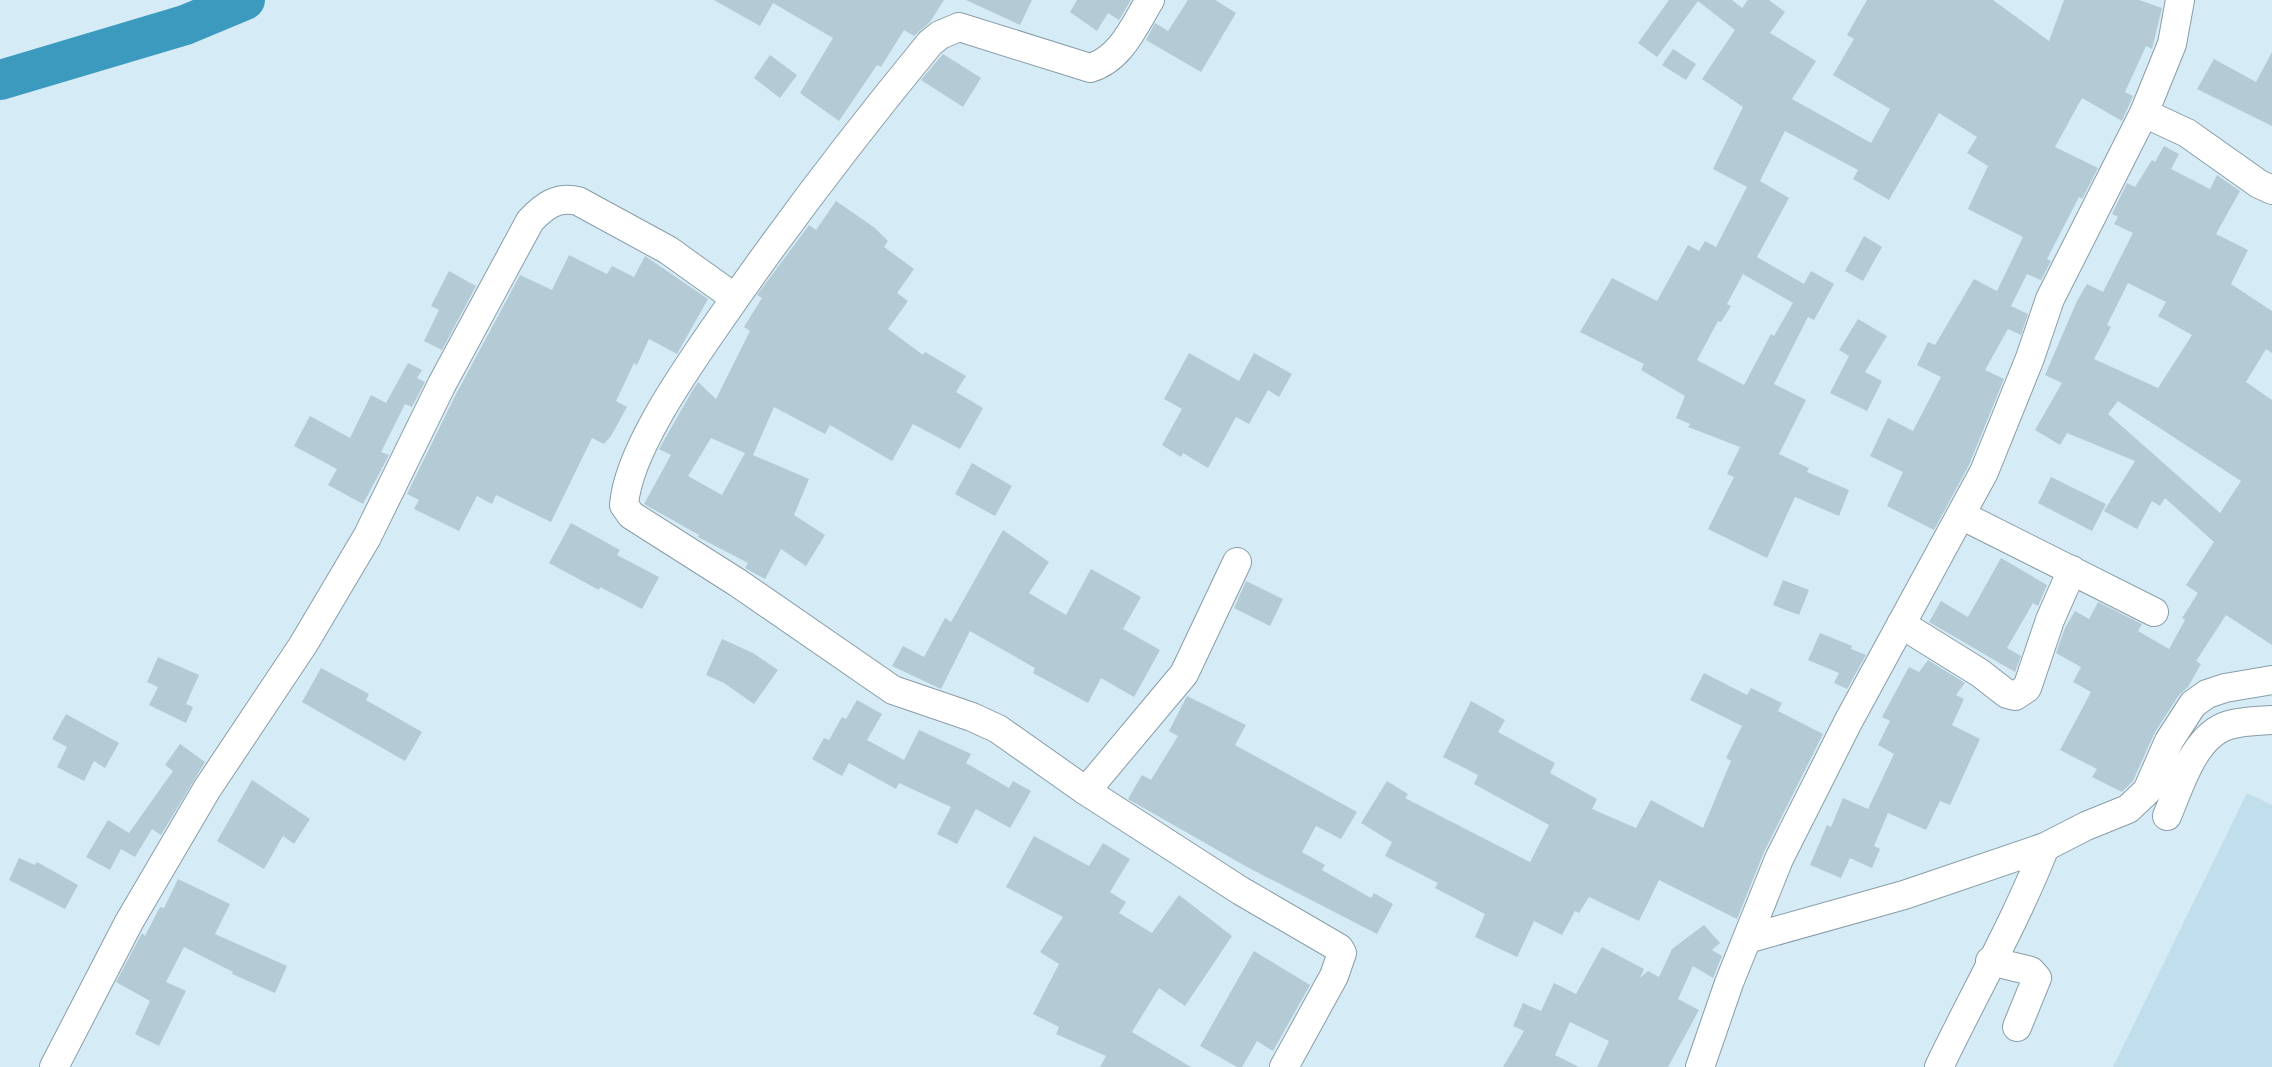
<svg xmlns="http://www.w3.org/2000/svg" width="2272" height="1067" font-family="'DM Sans',sans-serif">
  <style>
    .built { fill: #c0deec }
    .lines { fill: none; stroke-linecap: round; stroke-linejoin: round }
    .river { stroke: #3b9abe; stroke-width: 40 }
    .building { fill: #b4cad5; fill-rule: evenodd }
    .minor-casing { stroke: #889da7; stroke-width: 30 }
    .minor { stroke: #fff; stroke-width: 28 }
  </style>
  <rect width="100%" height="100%" fill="#d5ecf7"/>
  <path class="built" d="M2247,793L2272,805V1067H2113Z"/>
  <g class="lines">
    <path class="river" d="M0,80L185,25L245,0"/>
  </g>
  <path class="building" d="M714,0H944L930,22L914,36L904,30L881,67L877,65L839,121L800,93L833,38L773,3L760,26Z
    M966,0H1032L1020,25Z
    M1077,0H1131L1119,20L1108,13L1097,31L1070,12Z
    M1188,0H1215L1236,13L1201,72L1146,40L1155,23L1168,31Z
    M1669,0H1732L1742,8L1748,0H1769L1785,12L1770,33L1816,61L1792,99L1871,143L1890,109L1833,75L1854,39L1847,35L1867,0H1993L2049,41L2064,0H2139L2162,8L2152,49L2146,46L2125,92L2133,96L2122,121L2082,98L2055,147L2098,168L2082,199L2079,197L2047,259L2051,261L2041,280L2027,274L2011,306L2028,314L2021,335L2008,329L1985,370L2004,379L1969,465L1934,530L1887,506L1903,472L1870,456L1888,418L1913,431L1941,377L1917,365L1928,342L1935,345L1974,279L1997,291L2023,237L1968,209L1988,166L1967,153L1977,137L1939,113L1889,200L1853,179L1858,170L1785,131L1760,181L1789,198L1757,257L1804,284L1811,271L1834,284L1814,320L1808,317L1774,384L1806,400L1779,454L1809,468L1807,472L1849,490L1839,516L1795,497L1767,558L1708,529L1734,477L1727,474L1740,447L1688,427L1690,424L1676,418L1685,396L1641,370L1644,364L1580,332L1612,278L1657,301L1688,245L1699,251L1705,241L1716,247L1747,187L1713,169L1743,107L1702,79L1735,30L1698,1L1657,57L1638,43ZM1743,274L1793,303L1774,336L1771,334L1744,385L1697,360L1718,321L1721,322L1731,306L1727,304Z
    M1673,49L1696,64L1686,80L1662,65Z
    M2272,52V126L2197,89L2214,59L2256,82Z
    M943,54L981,78L963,107L921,80Z
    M770,55L797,75L780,98L754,78Z
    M2164,146L2179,154L2171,169L2210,189L2217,175L2240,191L2216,234L2248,250L2231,284L2272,311V353L2266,349L2246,382L2272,400V645L2226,615L2196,661L2201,664L2188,687L2179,695L2155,732L2133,781L2122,792L2092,777L2097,769L2060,750L2091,692L2073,682L2081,667L2056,653L2065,628L2075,611L2089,619L2098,602L2142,624L2138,631L2169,649L2185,620L2182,618L2198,593L2186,585L2214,542L2165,498L2160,506L2152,501L2137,529L2104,511L2135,461L2067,433L2060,445L2035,430L2062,383L2045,375L2077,301L2087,284L2103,292L2133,233L2114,224L2118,217L2112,214L2127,183L2135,187L2152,160L2155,162ZM2128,283L2166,302L2158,316L2192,335L2158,388L2094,359L2111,327L2107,325ZM2118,401L2241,481L2220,513L2108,414Z
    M836,201L875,228L888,241L884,247L914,269L897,293L908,301L888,329L923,355L925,352L966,376L956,392L983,408L960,449L913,424L892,461L830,425L825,434L774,407L753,455L809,479L794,515L825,535L806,566L781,549L765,579L745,568L748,563L698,537L699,535L644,504L671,455L659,449L691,393L698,382L716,399L750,331L744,327L762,298L757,295L809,225L816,230ZM711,438L745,453L722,495L688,476Z
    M1864,236L1882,247L1863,281L1845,271Z
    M569,255L607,274L612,266L634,277L645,256L708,299L677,354L649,339L637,365L634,363L616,401L627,407L611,436L604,444L592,438L551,522L496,495L492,504L477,496L459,531L414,509L419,500L407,494L454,398L520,275L552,290Z
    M449,271L476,286L442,350L424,341L439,310L431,306Z
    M1858,319L1887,336L1865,372L1882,381L1867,411L1830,393L1849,356L1839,350Z
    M1189,353L1239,381L1254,353L1292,374L1279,397L1268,390L1249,424L1236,417L1208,468L1183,453L1181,457L1162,445L1182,409L1164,399Z
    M408,363L422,370L417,378L425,382L412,407L405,404L381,452L389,455L363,504L328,485L337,469L294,446L310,416L350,438L371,395L386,403Z
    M972,463L1012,486L995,516L955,494Z
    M2051,477L2106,504L2092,531L2038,503Z
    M571,523L620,550L617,555L659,577L642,609L600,587L599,590L549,563Z
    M1003,530L1049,562L1029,593L1066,615L1091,569L1141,597L1123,629L1160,650L1134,697L1101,678L1088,703L1033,673L1035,668L970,631L941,689L892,666L903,646L924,657L945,618L951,622Z
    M2001,558L2047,585L2038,606L2033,603L2007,648L2021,656L2015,672L1929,622L1941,601L1968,617Z
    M1783,580L1809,590L1799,615L1773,605Z
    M1246,581L1283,599L1270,626L1234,608Z
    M1820,633L1852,646L1851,649L1866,655L1847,689L1834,683L1839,673L1808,660Z
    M722,639L753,653L778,670L754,704L724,683L706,675Z
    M158,657L199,675L186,704L193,707L186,723L149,705L158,687L147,682Z
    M1928,660L1965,683L1956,695L1964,699L1952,725L1980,739L1950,805L1940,801L1926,830L1888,813L1874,846L1880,849L1872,868L1850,858L1841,878L1810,865L1827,825L1831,827L1843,798L1868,809L1894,754L1878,745L1890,721L1882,717L1909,667L1919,672Z
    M321,668L369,694L366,700L422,732L405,761L302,702Z
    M1704,673L1747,695L1751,688L1782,703L1778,711L1823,734L1764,852L1737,919L1659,880L1639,921L1589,897L1579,913L1575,911L1562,935L1534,921L1517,957L1475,937L1485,914L1435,888L1438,883L1385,856L1392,842L1361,823L1387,781L1408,794L1405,798L1530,862L1549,825L1474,784L1478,775L1443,757L1471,701L1505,720L1498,732L1555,763L1550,773L1597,799L1592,809L1636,828L1651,800L1703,828L1731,761L1726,758L1742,726L1690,700Z
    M1187,696L1246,725L1235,745L1357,812L1341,839L1316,826L1302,852L1325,865L1322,870L1371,898L1374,893L1393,904L1377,934L1247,867L1128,799L1142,775L1151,780L1178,736L1169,731Z
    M857,700L882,714L867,740L904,760L919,730L971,754L966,763L1009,788L1013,781L1031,791L1010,828L976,809L957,844L937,834L951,807L899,783L896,789L849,763L842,776L812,759L824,738L829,740L842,717L846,719Z
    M66,714L119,743L105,768L94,761L84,781L57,767L67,747L52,739Z
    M180,744L205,762L161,835L152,829L135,857L121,849L110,870L86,857L108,820L129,833L173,771L165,765Z
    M252,780L310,819L294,844L283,836L264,869L217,841Z
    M1034,836L1089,866L1103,843L1130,859L1110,892L1126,902L1119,913L1152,933L1179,895L1232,936L1185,1006L1159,988L1132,1032L1191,1067H1100L1106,1056L1056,1034L1059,1027L1033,1014L1059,964L1040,952L1063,917L1006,887Z
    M19,858L35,865L37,862L78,885L65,909L9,880Z
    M178,879L230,904L215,934L287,966L275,993L232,974L233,972L184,947L166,982L186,991L159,1046L135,1034L150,1001L116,982L142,933L145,936L160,907L164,908Z
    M1704,925L1720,943L1712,950L1722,956L1713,978L1693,966L1678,999L1699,1010L1668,1067H1597L1609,1041L1570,1022L1555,1055L1579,1067H1503L1524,1031L1513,1026L1523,1003L1541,1011L1554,983L1576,994L1602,947L1644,969L1640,978L1648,971L1659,977L1672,949Z
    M1254,951L1310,985L1273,1051L1257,1041L1242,1067H1237L1200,1046Z"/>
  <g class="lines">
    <defs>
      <path id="minor" d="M1150,0C1134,26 1121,59 1090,68L959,27L940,35L930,43C856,133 787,223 720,320C689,365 628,450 624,505L631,515L738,583L893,690L972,717L998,729L1086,791L1241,891L1339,948L1342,953L1334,976L1284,1067
        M2144,113L2187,133L2259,184L2272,190
        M1961,515L2154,612
        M1901,624L1980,673L2007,694L2015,696L2027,688L2050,620L2072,570
        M1086,791L1184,674L1237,562
        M2167,816C2180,786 2194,735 2229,725C2243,721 2258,721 2272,720
        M1747,939L1904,895L2045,847L2086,826L2128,809L2147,791L2169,741L2193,704L2207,694L2225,688L2272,680
        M1990,961L2031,971L2037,978L2017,1027
        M54,1067L129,922L207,789L303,645L367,537L442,384L530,221C544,206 557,196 578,201L668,250L735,298
        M1700,1067L1729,983L1779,859L1848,722L1984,472L2030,358L2050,299L2144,113L2172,44L2180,0
        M1939,1067C1974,994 2015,923 2045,847"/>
    </defs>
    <use href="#minor" class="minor-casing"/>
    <use href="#minor" class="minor"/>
  </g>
</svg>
